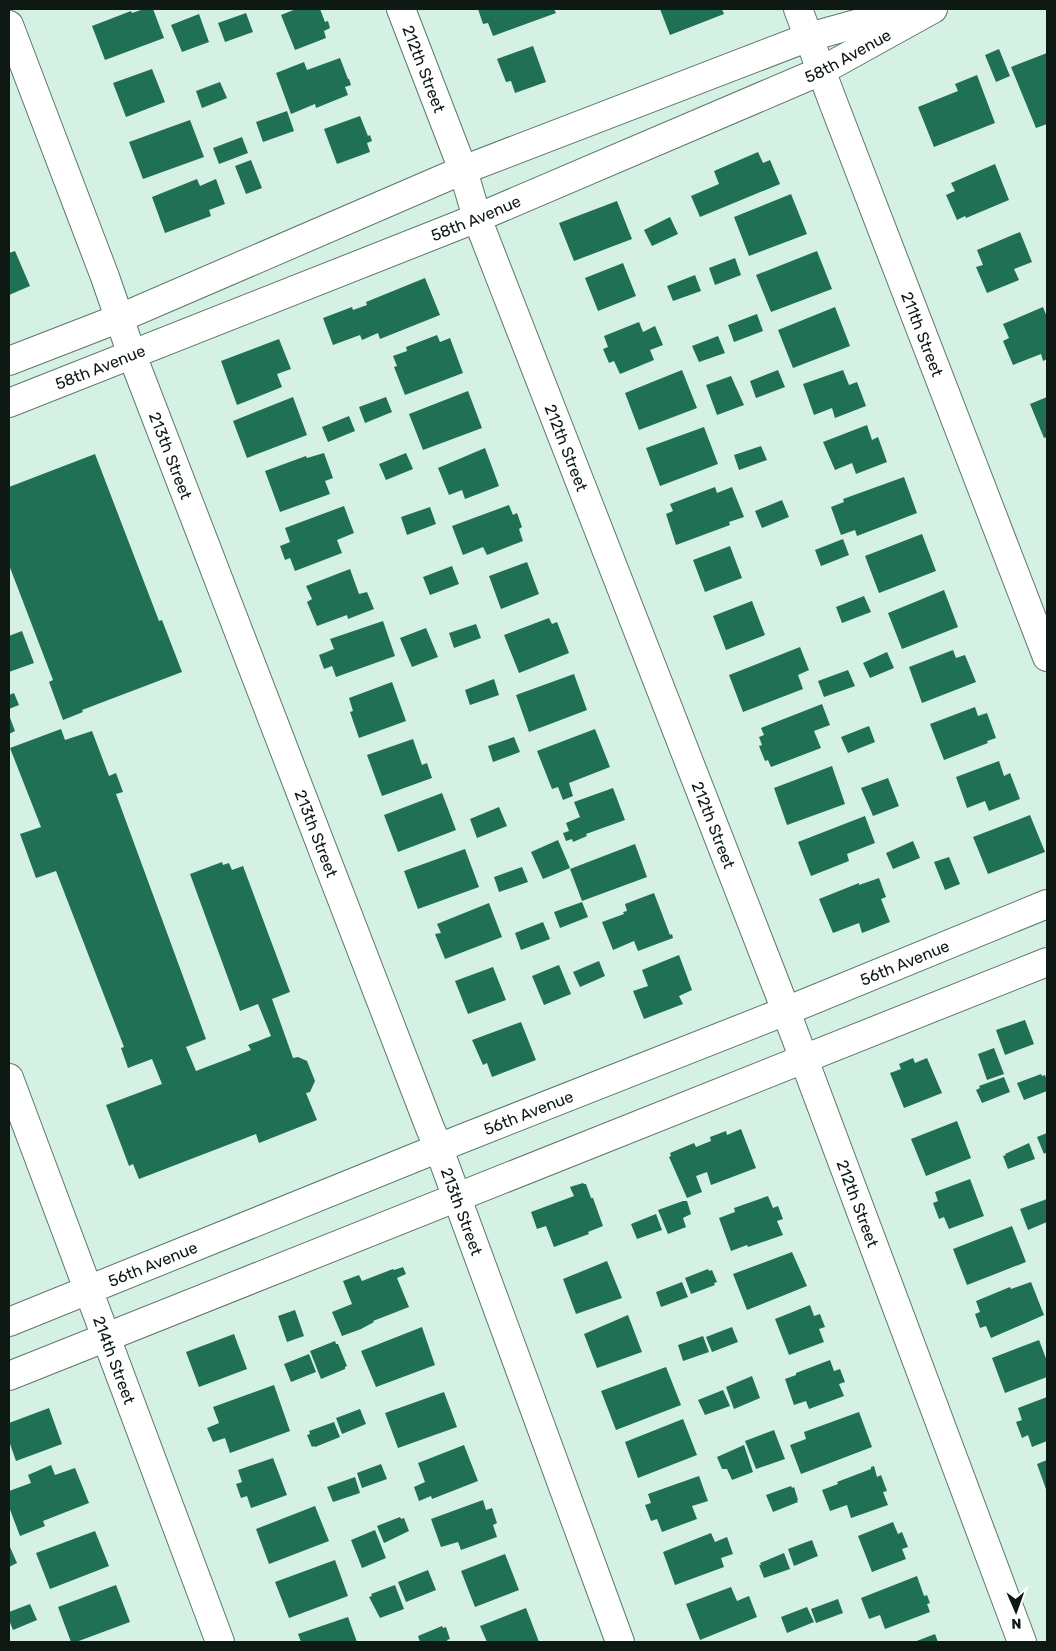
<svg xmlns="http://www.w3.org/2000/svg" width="1056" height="1651" font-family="Rubik,sans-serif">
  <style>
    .building { fill: #207056 }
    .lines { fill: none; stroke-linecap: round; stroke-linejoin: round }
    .street-casing { stroke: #5d776c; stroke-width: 30 }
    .secondary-casing { stroke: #5d776c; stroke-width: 30 }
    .street { stroke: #fff; stroke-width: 28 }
    .secondary { stroke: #fff; stroke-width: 28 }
    .labels { text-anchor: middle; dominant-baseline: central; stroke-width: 4; stroke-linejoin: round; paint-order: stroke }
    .street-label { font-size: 16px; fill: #0e1914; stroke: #fff }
  </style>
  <rect width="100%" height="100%" fill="#d4f1e4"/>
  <path class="building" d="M144,9H153L164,38L105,60L92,26L131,11L132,13Z
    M296,9H320L325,22L328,21L330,28L324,31L326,38L295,50L281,15Z
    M478,9H554L556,13L493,36L488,23L483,24Z
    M660,9H722L724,14L670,35Z
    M246,13L253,32L225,42L218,23Z
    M199,14L209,42L182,52L171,25Z
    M533,46L546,82L515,93L511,81L506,82L497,59Z
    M999,49L1010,76L996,82L985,55Z
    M1047,53V124L1036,128L1011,67Z
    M340,58L348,79H349L351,85L345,87L348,95L316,108L315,104L291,114L276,73L304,62L307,70Z
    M152,69L165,102L126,117L113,83Z
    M977,75L995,123L934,147L918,107L958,91L955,84Z
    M220,82L227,98L202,108L196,91Z
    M287,111L294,131L263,142L256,122Z
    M360,116L368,136L370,135L372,141L367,143L370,152L337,164L324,129Z
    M190,120L204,157L143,179L129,142Z
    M242,137L248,153L219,164L213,148Z
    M758,152L763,163L770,160L780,184L700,217L691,196L719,184L714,171Z
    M251,160L262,188L246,194L235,166Z
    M995,164L1009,200L966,218L965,216L957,220L946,195L955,191L951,183Z
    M197,179L200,186L216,179L225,204L209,210L211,216L165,233L152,197Z
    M791,194L807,234L749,256L734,217Z
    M617,201L632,239L574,261L559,223Z
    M670,217L678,234L652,246L644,230Z
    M1020,232L1032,262L1014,269L1019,280L987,293L976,267L983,265L977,250Z
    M15,251L30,286L9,295V253Z
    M817,251L832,289L771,312L756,275Z
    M735,258L741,275L715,285L709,268Z
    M623,263L636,296L598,311L585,278Z
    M695,275L701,291L673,301L667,286Z
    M425,278L440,315L380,339L378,333L362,340L360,335L333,345L323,318L352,307L353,310L367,305L366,302Z
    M835,307L850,346L793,368L778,330Z
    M1043,307L1047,317V359L1043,361L1041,354L1013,365L1003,341L1009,338L1003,324Z
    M757,314L763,331L734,342L728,325Z
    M639,322L643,332L655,326L663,345L650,350L654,360L620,374L614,361L609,363L603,349L608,347L604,336Z
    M437,335L440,342L450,338L463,373L405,395L394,367L397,366L393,356L407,351L406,347Z
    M718,336L725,353L699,362L692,346Z
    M279,339L291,369L277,374L282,387L237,405L221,361Z
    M682,370L697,408L639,430L625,393Z
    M778,370L785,387L756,398L750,381Z
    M843,370L849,385L857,382L866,406L835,418L832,408L814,415L803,384Z
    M731,376L744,405L717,415L706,385Z
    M468,391L482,428L423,450L409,414Z
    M293,397L307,435L247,458L233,421Z
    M386,397L392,412L365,423L359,407Z
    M1047,397V437L1044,438L1030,404Z
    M349,416L355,431L328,442L322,427Z
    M867,425L872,440L878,437L887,462L856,474L852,463L835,470L823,442Z
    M704,427L718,464L660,486L646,448Z
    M761,446L767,460L739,470L734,455Z
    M485,448L499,486L465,499L462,490L449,495L438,468Z
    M324,453L333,478L325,481L330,494L280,512L265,471L306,456L307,458Z
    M406,453L413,469L386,480L379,464Z
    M95,454L159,621L162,620L182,672L82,710L83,712L63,720L49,682L53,680L9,565V487Z
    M904,477L917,513L857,536L855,530L841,535L831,507L844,502L843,499Z
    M715,487L717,493L732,487L744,517L729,522L730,525L676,545L666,514L673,511L670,504Z
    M782,500L789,517L762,528L755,511Z
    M509,505L513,515L517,513L522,527L519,529L523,541L487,555L483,547L463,555L452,526Z
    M344,506L354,533L337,540L342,553L295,571L290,558L285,560L280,546L290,542L285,528Z
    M430,507L436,524L407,535L401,517Z
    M922,534L936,571L879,593L865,556Z
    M843,539L849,555L821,566L815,550Z
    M730,546L742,578L705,592L693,560Z
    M527,562L539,594L501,609L489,576Z
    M452,566L459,584L430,595L423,577Z
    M350,569L359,594L367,592L374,609L348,619L347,615L317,626L307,602L312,599L306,586Z
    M944,590L958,627L902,649L888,613Z
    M864,596L871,612L842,623L836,607Z
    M752,601L765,635L726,650L713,616Z
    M549,618L552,624L557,622L569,653L519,673L504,635Z
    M383,621L395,656L336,677L332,666L324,669L319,655L334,649L330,639Z
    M476,624L481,638L454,648L449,633Z
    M426,628L438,657L412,667L400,638Z
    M22,631L34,663L9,672V636Z
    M800,647L809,670L798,675L803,689L743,712L729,675Z
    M953,650L956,658L965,655L976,682L922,703L909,667Z
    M887,652L894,668L870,678L863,663Z
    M848,670L855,686L824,697L818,681Z
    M574,674L587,710L529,732L516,695Z
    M494,679L499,695L470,705L465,690Z
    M392,682L406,721L359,738L350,712L353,711L349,698Z
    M14,693L19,705L9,709V695Z
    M822,704L830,725L814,731L821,748L771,767L768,760L765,761L759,746L762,745L759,737L764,735L761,728Z
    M975,707L978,716L987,713L996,738L987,741L988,743L944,760L930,724Z
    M9,715L15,731L9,734Z
    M869,726L875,742L848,753L841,737Z
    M61,729L65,740L92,731L109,776L116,773L123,792L116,794L206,1039L186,1047L196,1071L251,1050L248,1045L271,1036L258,1004L240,1011L190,874L222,862L223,865L229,863L232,870L243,866L290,992L272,999L293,1058L298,1057L307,1061L315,1081L310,1092L306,1093L317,1120L259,1143L256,1134L139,1179L133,1164L129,1166L106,1105L162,1084L152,1059L128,1068L121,1048L124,1047L56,871L36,878L20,834L41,827L10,748Z
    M595,729L610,767L569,783L573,796L563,800L558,787L552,789L537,751Z
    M514,737L520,752L493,762L488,746Z
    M413,739L422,765L427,763L432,778L382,796L367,755Z
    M999,761L1004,776L1010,773L1020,799L989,811L985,801L967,808L956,777Z
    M832,766L845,804L787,825L774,788Z
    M888,778L899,806L873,816L861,788Z
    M613,788L625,820L586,834L587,836L573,842L572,839L566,841L563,833L569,831L566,823L580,817L574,802Z
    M442,793L456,830L398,852L384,815Z
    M499,807L507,826L477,838L470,819Z
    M1030,815L1045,852L988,874L973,837Z
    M865,816L875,843L847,854L849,861L811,876L798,842Z
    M558,840L570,868L543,879L531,852Z
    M913,841L920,858L893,869L886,853Z
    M635,844L647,877L582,901L570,869Z
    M465,849L479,887L418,909L404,871Z
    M949,857L960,884L945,890L934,862Z
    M522,867L528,882L499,892L494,877Z
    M879,878L886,897L881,899L890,922L862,933L859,923L833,933L819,899L859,883V885Z
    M654,893L670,935L672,934L673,938L638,951L634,941L613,950L602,922L624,914L623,912L627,911L625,904Z
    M582,902L588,917L560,928L554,912Z
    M489,903L502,937L445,959L435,934L441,933L437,924Z
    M543,922L550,939L521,950L515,933Z
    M679,955L692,990L679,996L683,1004L644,1019L633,991L648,986L642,970Z
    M599,961L605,976L580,987L573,972Z
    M559,965L571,994L544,1005L532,976Z
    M493,967L506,1000L468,1014L455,981Z
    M1025,1020L1034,1044L1005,1055L996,1030Z
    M521,1022L536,1060L492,1077L487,1063L483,1065L472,1040Z
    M994,1048L1004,1074L987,1080L978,1054Z
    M913,1058L915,1063L927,1058L942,1093L904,1108L890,1073L901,1069L899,1064Z
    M1041,1074L1042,1076L1045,1075L1047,1081V1091L1024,1100L1017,1083Z
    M1004,1077L1010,1092L982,1103L976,1090L980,1088L979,1086Z
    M957,1121L971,1158L926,1176L911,1139Z
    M741,1129L756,1168L711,1185L707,1172L696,1176L702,1192L687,1198L669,1157L671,1156L670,1153L694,1143L696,1147L711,1141L710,1137L726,1131L727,1135Z
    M1047,1133V1152L1044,1154L1037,1137Z
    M1029,1143L1035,1159L1008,1169L1003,1156L1006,1155L1005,1154Z
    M970,1179L984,1216L949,1229L944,1217L939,1219L933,1203L938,1201L935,1192Z
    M583,1183L584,1184H586L591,1198H593L603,1226L588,1232L589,1234L554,1247L546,1226L537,1229L531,1212L574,1196L570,1187Z
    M768,1196L773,1208L778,1206L783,1219L777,1221L783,1235L748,1247L747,1245L731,1251L719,1218L735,1212L734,1208Z
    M1047,1199V1222L1028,1230L1020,1209Z
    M683,1201H687L691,1214L683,1218L686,1227L668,1234L658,1210Z
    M656,1214L662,1230L637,1239L631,1224Z
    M1012,1226L1026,1262L967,1285L953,1249Z
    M792,1252L807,1286L747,1310L733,1274Z
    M607,1261L622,1298L576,1314L563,1279Z
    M403,1267L406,1274L397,1278L409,1307L373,1321L374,1322L361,1329L342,1336L332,1312L352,1304L343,1281L359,1275L362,1281L393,1269L394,1270Z
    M708,1269L709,1271L712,1270L717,1282L714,1283L715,1285L691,1294L685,1278Z
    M682,1282L688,1297L661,1307L656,1292Z
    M1031,1282L1044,1315L991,1338L986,1326L980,1328L975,1314L980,1312L976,1301L1010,1287L1011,1289Z
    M810,1305L814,1316L820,1314L825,1327L819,1329L824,1342L789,1355L775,1319Z
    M295,1310L304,1336L287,1342L278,1316Z
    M628,1315L642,1352L597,1368L584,1334Z
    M422,1327L435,1365L376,1387L361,1351Z
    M732,1327L738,1342L712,1352L706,1337Z
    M234,1334L247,1369L199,1387L186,1352Z
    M703,1336L709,1352L683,1361L678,1345Z
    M1039,1340L1047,1361V1377L1005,1393L992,1358Z
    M335,1341L336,1344H338L347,1366L345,1367V1369L321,1379L310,1351Z
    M309,1354L316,1372L291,1382L284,1364Z
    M830,1360L834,1371L840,1369L845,1382L839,1384L844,1396L809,1409L806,1401L794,1405L785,1379L796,1375V1373Z
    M666,1367L681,1405L616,1430L601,1391Z
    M752,1376L760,1398L734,1409L726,1387Z
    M274,1385L290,1431L230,1453L225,1438L213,1442L207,1428L219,1423L213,1407Z
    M723,1390L730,1406L705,1415L698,1400Z
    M444,1392L457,1427L398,1448L385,1413Z
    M1047,1397V1441L1032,1447L1028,1435L1022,1438L1016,1422L1022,1420L1018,1408Z
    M49,1408L62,1444L16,1461L9,1441V1423Z
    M360,1409L366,1424L342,1434L336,1418Z
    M859,1412L872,1447L801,1474L790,1445L806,1439L804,1432Z
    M683,1419L697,1455L638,1478L625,1442Z
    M334,1422L340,1437L315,1447L314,1446L312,1447L307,1435L310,1434L309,1431Z
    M774,1430L785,1459L756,1469L745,1441Z
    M464,1445L478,1481L432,1499L431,1496L419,1501L414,1487L425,1482L418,1463Z
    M744,1445L753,1472L732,1480L727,1469H722L717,1457Z
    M273,1458L287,1495L251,1508L247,1496L241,1498L236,1484L242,1482L238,1470Z
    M1047,1460V1492L1037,1464Z
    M381,1464L387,1479L362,1488L357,1473Z
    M51,1465L55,1475L75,1468L89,1503L43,1521L45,1526L20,1536L9,1507V1491L31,1483L28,1475Z
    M874,1466L877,1477L881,1475L887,1491L883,1492L888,1505L851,1518L847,1505L830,1511L822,1490L838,1484L837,1482L871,1469V1467Z
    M699,1476L708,1501L692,1506L697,1519L662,1532L657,1519L651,1521L645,1505L651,1503L648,1494Z
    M355,1477L360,1493L333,1502L327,1487Z
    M791,1486L792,1488L794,1487L798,1500H797L798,1502L773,1512L766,1495Z
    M483,1500L486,1510L492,1508L497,1523L493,1525L497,1537L461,1550L458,1542L441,1547L431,1519Z
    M315,1506L329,1541L269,1564L256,1529Z
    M400,1517L401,1519L404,1518L409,1531L384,1543L377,1526Z
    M893,1522L898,1534L902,1532L908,1547L902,1549L906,1559L872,1572L858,1536Z
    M375,1530L386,1558L362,1568L351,1540Z
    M95,1531L109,1566L50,1589L36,1553Z
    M711,1533L715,1542L727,1537L733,1554L721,1558L724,1567L675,1585L663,1552Z
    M812,1540L818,1556L794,1566L788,1549Z
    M10,1547L17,1563L9,1567V1548Z
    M784,1553L790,1569L764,1578L759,1565H761L760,1563Z
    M505,1554L519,1590L475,1607L461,1571Z
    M335,1560L348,1596L289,1618L275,1582Z
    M428,1570L436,1590L406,1602L398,1582Z
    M917,1576L924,1596L927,1595L930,1603L927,1604L930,1612L885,1629L880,1615L869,1619L861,1598Z
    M116,1585L130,1622L76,1642H71L58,1607Z
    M395,1585L404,1609L380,1618L369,1597L372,1596L371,1594Z
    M731,1587L737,1601L749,1596L757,1617L700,1640L686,1604Z
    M838,1599L843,1613L816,1623L811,1609Z
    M30,1604L37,1620L13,1630L9,1620V1612Z
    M807,1607L814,1622L787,1633L781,1617Z
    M526,1608L539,1642H487L480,1626Z
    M348,1617L357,1642H301L298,1634Z
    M442,1626L443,1628L446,1627L450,1639L447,1640L448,1642H420L418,1636Z
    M935,1634L938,1642H914Z"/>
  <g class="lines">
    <defs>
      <g id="street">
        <path id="s1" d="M401,9L463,170L477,218L778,990L1022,1642"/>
        <path id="s2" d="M798,9L833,102L1047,657"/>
        <path id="s3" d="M9,25L105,277L132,355L430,1128L439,1149L620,1642"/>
        <path d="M9,361L120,318L463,170L809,37L910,9"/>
        <path id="s4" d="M9,403L477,218L821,71L933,9"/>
        <path id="s5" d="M9,1078L220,1642"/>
      </g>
      <g id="secondary">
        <path id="s6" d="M9,1322L461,1139L786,1011L1047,904"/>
        <path d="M9,1376L1047,962"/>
      </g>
    </defs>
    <use href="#street" class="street-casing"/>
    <use href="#secondary" class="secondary-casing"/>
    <use href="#street" class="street"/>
    <use href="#secondary" class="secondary"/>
  </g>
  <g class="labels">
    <g class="street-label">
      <text stroke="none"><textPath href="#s4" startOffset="908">58th Avenue</textPath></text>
      <text stroke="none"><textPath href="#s1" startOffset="64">212th Street</textPath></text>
      <text stroke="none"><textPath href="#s4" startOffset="502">58th Avenue</textPath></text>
      <text stroke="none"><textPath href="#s2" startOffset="348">211th Street</textPath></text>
      <text stroke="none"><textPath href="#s4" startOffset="98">58th Avenue</textPath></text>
      <text stroke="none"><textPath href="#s1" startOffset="469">212th Street</textPath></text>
      <text stroke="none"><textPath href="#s3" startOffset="460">213th Street</textPath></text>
      <text stroke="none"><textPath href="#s1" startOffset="874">212th Street</textPath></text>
      <text stroke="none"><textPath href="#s3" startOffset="865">213th Street</textPath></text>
      <text stroke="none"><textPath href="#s6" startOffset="965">56th Avenue</textPath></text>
      <text stroke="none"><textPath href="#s6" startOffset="560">56th Avenue</textPath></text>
      <text stroke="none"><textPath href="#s1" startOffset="1279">212th Street</textPath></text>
      <text stroke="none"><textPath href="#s3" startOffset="1270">213th Street</textPath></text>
      <text stroke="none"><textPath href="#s6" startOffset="155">56th Avenue</textPath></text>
      <text stroke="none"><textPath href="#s5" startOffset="301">214th Street</textPath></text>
    </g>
  </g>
  <rect width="1056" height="1651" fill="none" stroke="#0e1914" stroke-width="20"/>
  <g transform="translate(1016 1611) rotate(178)" stroke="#ffffff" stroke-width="4" paint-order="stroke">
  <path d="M0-4L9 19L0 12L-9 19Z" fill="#0e1914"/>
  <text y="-8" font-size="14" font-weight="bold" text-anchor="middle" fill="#0e1914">N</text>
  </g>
</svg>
